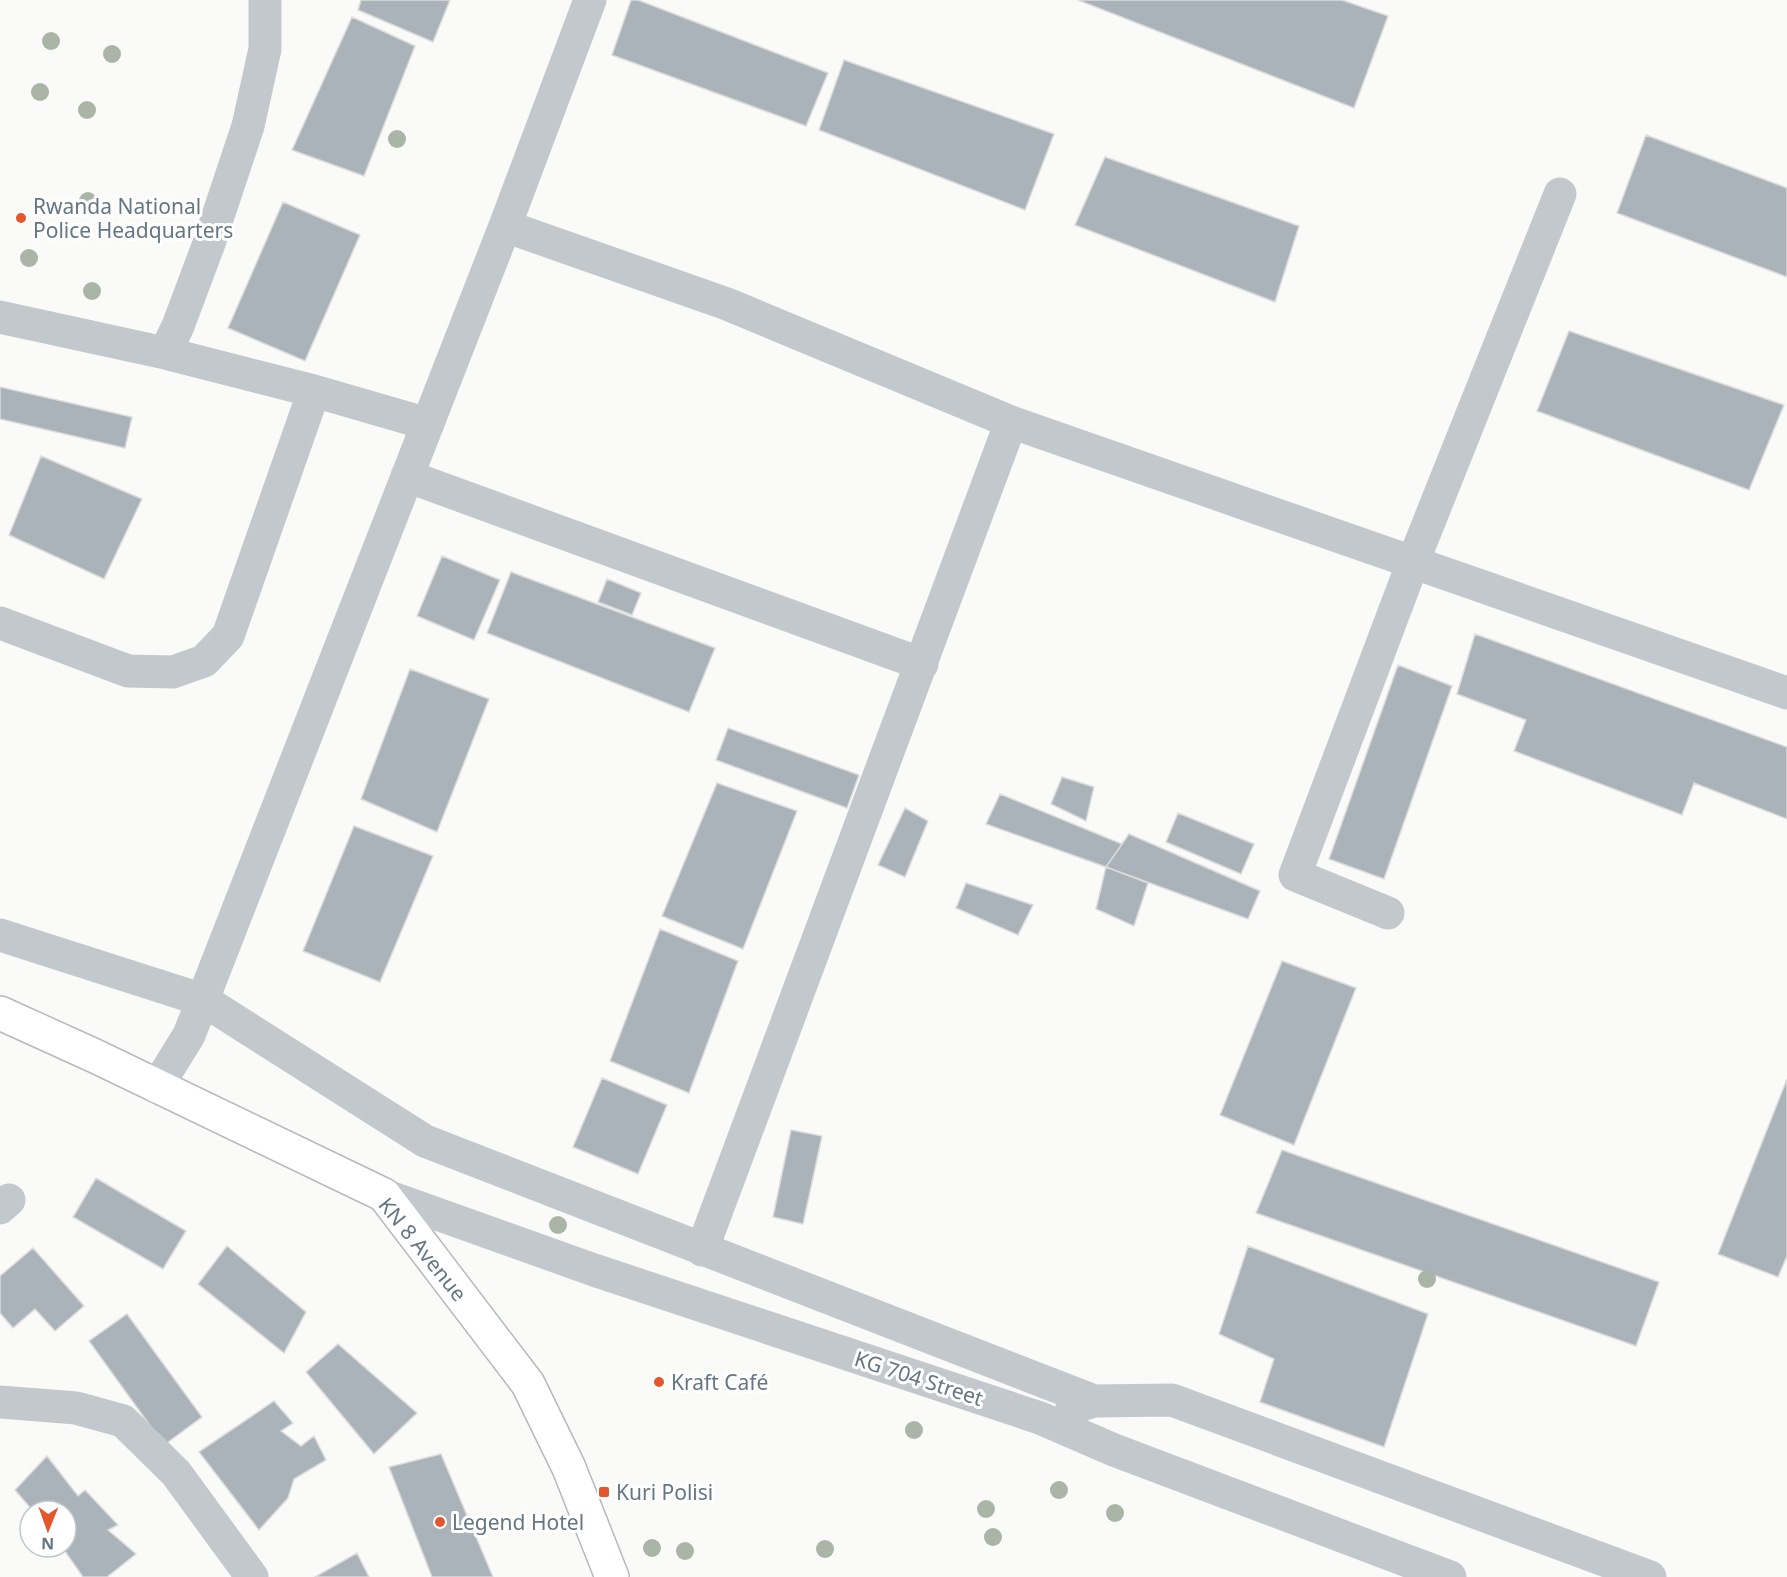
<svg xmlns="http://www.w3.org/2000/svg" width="1787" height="1577" font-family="'Noto Sans',sans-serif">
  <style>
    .building { fill: #aab3b9; stroke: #dcdcda; stroke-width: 1.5 }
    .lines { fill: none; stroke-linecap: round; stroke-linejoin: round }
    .major-casing { stroke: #b5babe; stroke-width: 36 }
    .minor { stroke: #c3c8cc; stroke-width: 33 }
    .major { stroke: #fff; stroke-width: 33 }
    .tree { fill: #aab4a7 }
    .poi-dot { fill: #e4572e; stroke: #fff; stroke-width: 2 }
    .labels { text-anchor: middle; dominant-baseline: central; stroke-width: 6; stroke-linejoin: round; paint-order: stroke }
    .poi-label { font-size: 21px; fill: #657683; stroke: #fff; text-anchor: start }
    .street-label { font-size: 21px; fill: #657683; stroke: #fff }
  </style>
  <rect width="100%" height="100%" fill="#fafaf8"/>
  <path class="building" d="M361,0H450L433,42L358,10Z
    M631,0H638L828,73L806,126L612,55Z
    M1078,0H1342L1388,16L1354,108Z
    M352,17L415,46L364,176L292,150Z
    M844,60L1054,134L1025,210L819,130Z
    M1646,135L1787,188V277L1617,213Z
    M1105,157L1299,226L1275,302L1075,225Z
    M283,202L360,235L305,361L228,328Z
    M1569,331L1784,405L1749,490L1537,411Z
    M0,387L132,417L125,448L0,419Z
    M41,456L142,499L104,579L9,535Z
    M442,556L500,580L474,640L417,616Z
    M511,572L715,648L689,712L487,633Z
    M607,579L641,593L632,615L598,602Z
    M1475,634L1787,747V819L1694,783L1682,815L1514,751L1526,720L1457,694Z
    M1398,665L1452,686L1384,879L1329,859Z
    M410,669L489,699L437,832L361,799Z
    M728,728L859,775L847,808L716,760Z
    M1062,777L1094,787L1086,821L1051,804Z
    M717,783L797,811L743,949L662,916Z
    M1000,794L1122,844L1106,867L986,824Z
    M905,808L928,821L905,877L878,865Z
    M1178,813L1254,844L1241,874L1166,842Z
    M354,826L433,856L380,982L303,951Z
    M1129,834L1260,891L1248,919L1106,867Z
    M1106,867L1148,883L1134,926L1096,909Z
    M966,883L1033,905L1018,935L956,908Z
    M660,929L738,961L689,1093L610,1061Z
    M1282,961L1356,988L1294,1145L1220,1115Z
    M602,1078L667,1105L638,1174L573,1147Z
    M1787,1079V1256L1778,1277L1718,1254Z
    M791,1130L822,1136L803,1224L773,1217Z
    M1282,1150L1659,1282L1636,1346L1256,1213Z
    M96,1178L186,1231L163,1269L73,1217Z
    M227,1246L306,1312L284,1353L198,1284Z
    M1248,1246L1428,1314L1384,1447L1260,1402L1274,1359L1219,1334Z
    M33,1248L84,1306L55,1331L35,1309L13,1328L0,1313V1276Z
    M127,1314L202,1417L164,1445L89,1341Z
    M338,1344L417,1413L374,1454L306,1372Z
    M274,1401L293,1423L281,1431L301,1446L314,1436L326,1460L294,1479L288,1498L259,1530L199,1452Z
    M441,1454L493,1577H432L389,1467Z
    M47,1456L78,1496L85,1490L118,1525L108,1530L136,1554L107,1577H83L62,1547H66V1511H33L15,1490Z
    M41,1547H58L49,1556Z
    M357,1553L369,1577H315Z"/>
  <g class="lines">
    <defs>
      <path id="major" d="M0,1013L95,1056L384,1195L528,1384L569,1468L612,1577"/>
    </defs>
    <use href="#major" class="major-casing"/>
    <path class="minor" d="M505,226L727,304L1011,422L1787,693
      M0,317L165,353L314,391L428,424
      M165,353L178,326L208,246L248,126L265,49V0
      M407,476L922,664
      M0,623L128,671L173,672L204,661L228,636L314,391
      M1388,913L1295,875L1413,562L1560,194
      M0,935L203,1000L425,1141L1094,1401
      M157,1087L189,1035L505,226L590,0
      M384,1195L594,1270L1040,1418L1114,1450L1450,1577
      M0,1208L9,1200
      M702,1250L1011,422
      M0,1402L76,1408L123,1421L176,1473L252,1577
      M1072,1408L1094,1401L1172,1400L1650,1577"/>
    <use href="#major" class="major"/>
  </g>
  <g class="tree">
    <circle cx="51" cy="41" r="9"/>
    <circle cx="112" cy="54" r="9"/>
    <circle cx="40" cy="92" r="9"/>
    <circle cx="87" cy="110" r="9"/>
    <circle cx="397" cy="139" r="9"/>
    <circle cx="88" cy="201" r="9"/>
    <circle cx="29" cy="258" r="9"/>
    <circle cx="92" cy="291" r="9"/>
    <circle cx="558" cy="1225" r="9"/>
    <circle cx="1427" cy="1279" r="9"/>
    <circle cx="914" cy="1430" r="9"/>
    <circle cx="1059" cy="1490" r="9"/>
    <circle cx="986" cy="1509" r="9"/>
    <circle cx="1115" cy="1513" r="9"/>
    <circle cx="993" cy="1537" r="9"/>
    <circle cx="652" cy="1548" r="9"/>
    <circle cx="825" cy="1549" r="9"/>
    <circle cx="685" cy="1551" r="9"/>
  </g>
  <g class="poi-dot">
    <circle cx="21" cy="218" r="6"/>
    <circle cx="659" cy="1382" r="6"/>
    <rect x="598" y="1486" width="12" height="12" rx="3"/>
    <circle cx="440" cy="1522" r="6"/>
  </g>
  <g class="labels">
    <g class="poi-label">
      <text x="33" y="206">Rwanda National<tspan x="33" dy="24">Police Headquarters</tspan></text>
      <text x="671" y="1382">Kraft Café</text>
      <text x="616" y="1492">Kuri Polisi</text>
      <text x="452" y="1522">Legend Hotel</text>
    </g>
    <g class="street-label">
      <text transform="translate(423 1249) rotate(51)">KN 8 Avenue</text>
      <text transform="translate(919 1378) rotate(18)">KG 704 Street</text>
    </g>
  </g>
  <g transform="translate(48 1529) rotate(181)"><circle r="28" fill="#ffffff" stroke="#c1c8cd" stroke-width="1.5"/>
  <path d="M0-4.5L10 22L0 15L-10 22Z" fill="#e4572e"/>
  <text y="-9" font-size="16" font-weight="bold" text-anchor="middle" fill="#657683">N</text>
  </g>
</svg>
